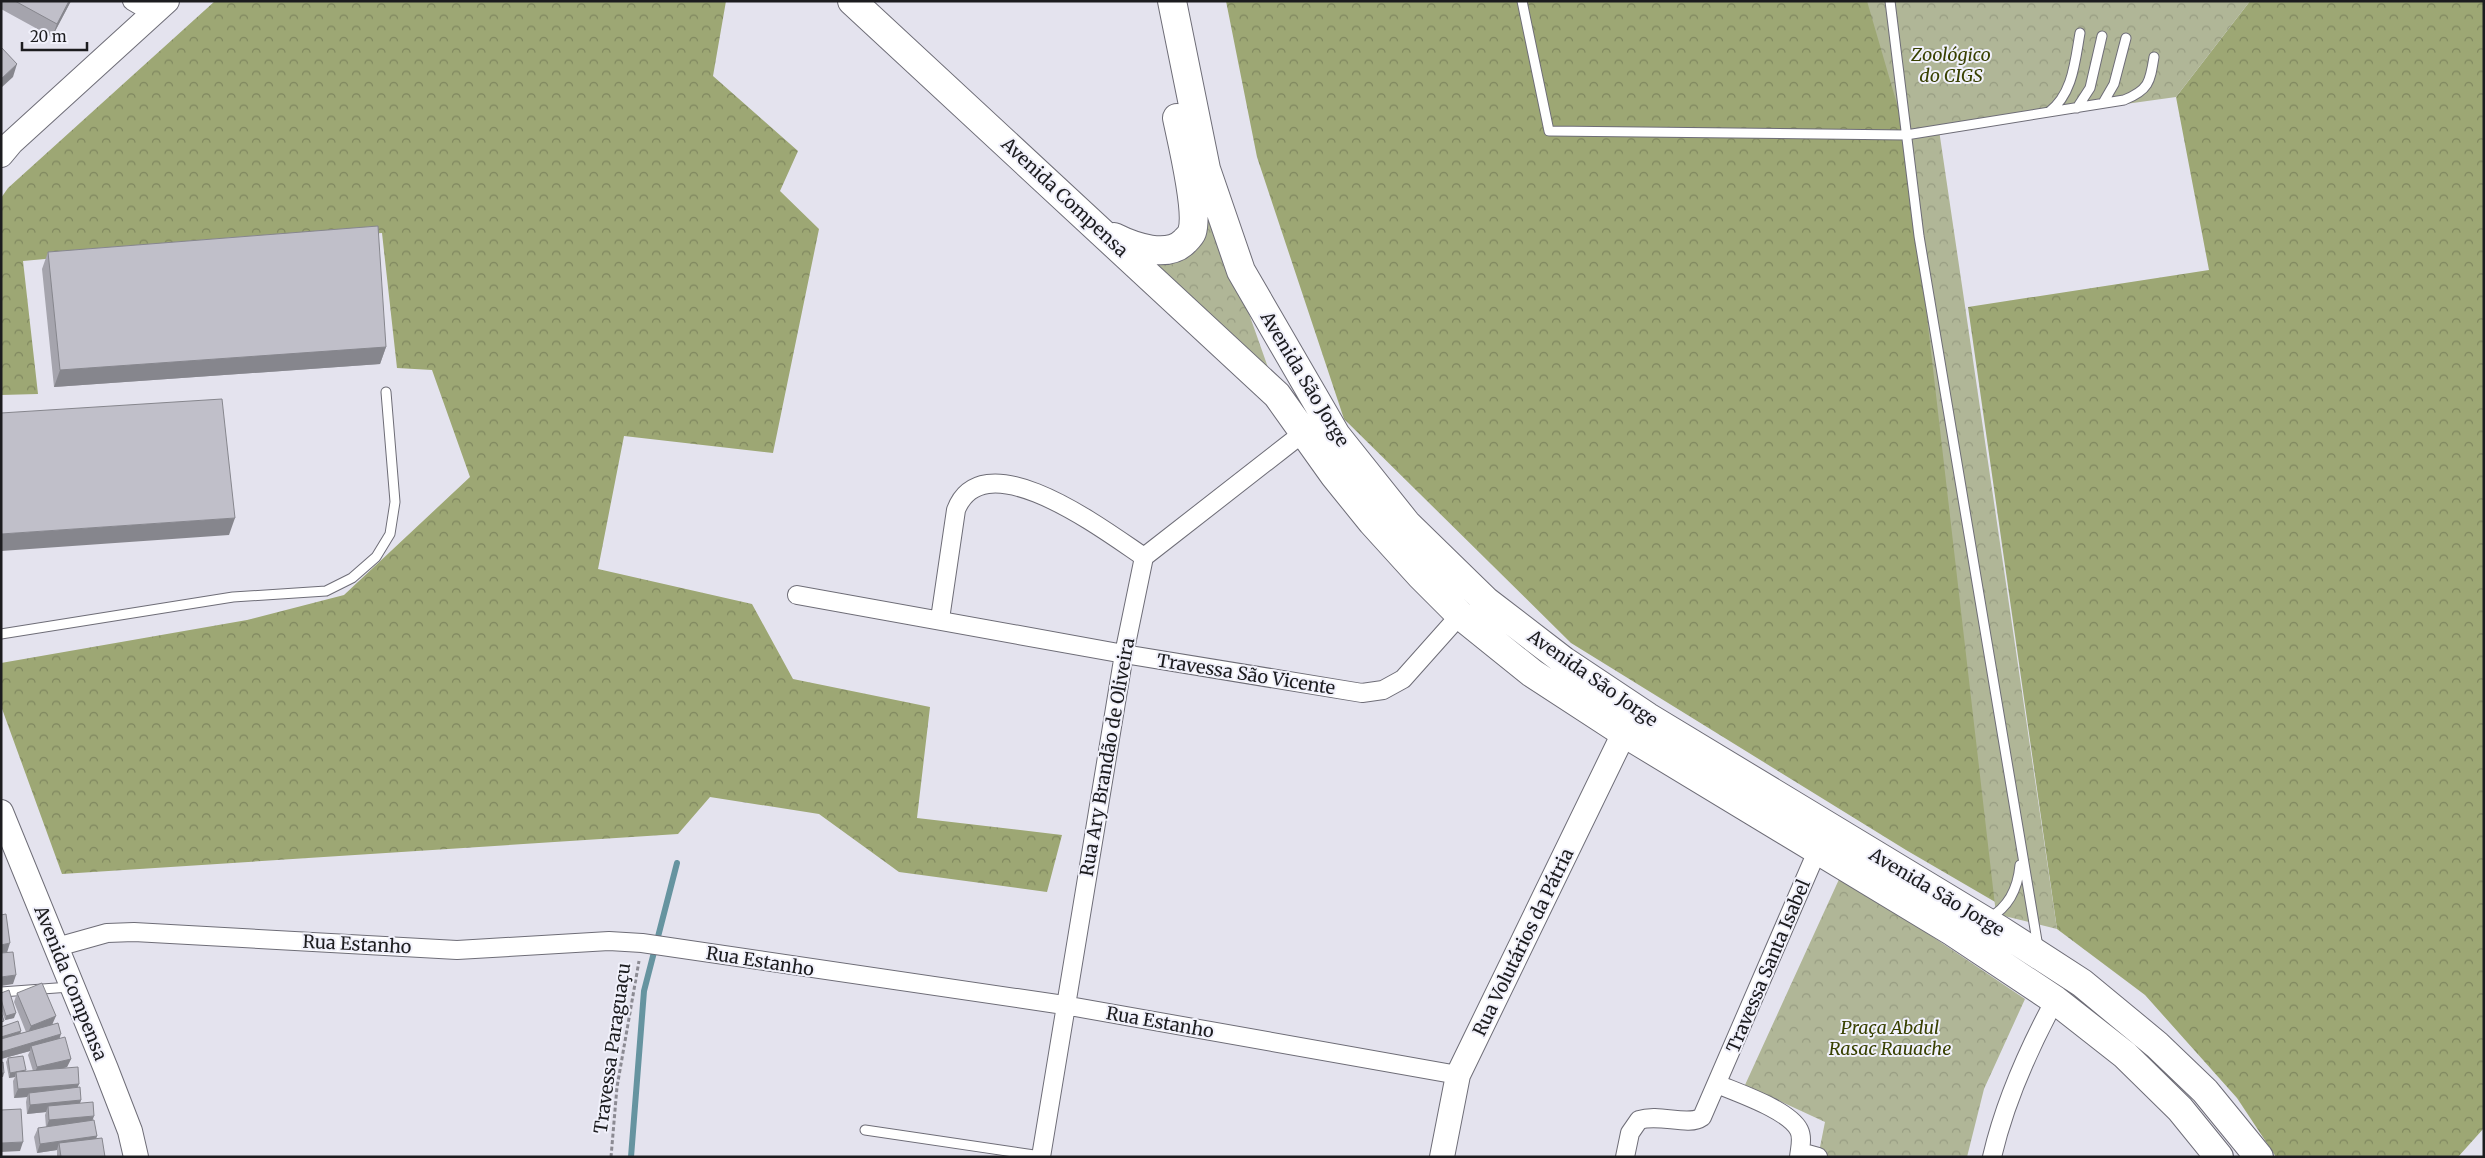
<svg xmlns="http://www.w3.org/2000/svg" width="2485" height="1158" font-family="Merriweather,serif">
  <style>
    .forest { fill: url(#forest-crowns) }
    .park { fill: url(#park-crowns) }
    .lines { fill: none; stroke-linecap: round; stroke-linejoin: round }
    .stream { stroke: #6694a0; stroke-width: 6 }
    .lane-casing { stroke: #6e6d77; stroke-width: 11 }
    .street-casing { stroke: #6e6d77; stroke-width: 20 }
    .secondary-casing { stroke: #6e6d77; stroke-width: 26 }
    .primary-casing { stroke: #6e6d77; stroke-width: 30 }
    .path { stroke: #8b8a92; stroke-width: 3; stroke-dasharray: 4 2.5; stroke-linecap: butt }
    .lane { stroke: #fff; stroke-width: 9 }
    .street { stroke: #fff; stroke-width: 18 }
    .secondary { stroke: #fff; stroke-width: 24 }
    .primary { stroke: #fff; stroke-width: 28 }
    .wall { fill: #a5a4ad }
    .shaded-wall { fill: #86868d }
    .building { fill: #c0bfc9; stroke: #86868d }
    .labels { text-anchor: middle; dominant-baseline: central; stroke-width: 4; stroke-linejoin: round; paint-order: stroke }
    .park-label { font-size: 18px; font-style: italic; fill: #384001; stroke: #f1f1fb }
    .street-label { font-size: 18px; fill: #1c1c1f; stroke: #f1f1fb }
  </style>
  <defs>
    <pattern id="forest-crowns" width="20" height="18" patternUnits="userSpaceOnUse" patternTransform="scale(1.25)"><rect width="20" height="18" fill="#9da774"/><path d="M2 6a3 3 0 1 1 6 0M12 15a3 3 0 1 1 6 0" fill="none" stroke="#7f875f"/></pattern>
    <pattern id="park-crowns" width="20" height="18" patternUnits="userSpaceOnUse" patternTransform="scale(1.25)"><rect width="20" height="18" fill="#b0b697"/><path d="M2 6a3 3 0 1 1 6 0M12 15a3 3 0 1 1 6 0" fill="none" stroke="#979c82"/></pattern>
  </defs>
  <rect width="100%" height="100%" fill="#e4e3ee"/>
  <path class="forest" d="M215,1H726L713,76L798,151L780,191L819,229L773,453L624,436L598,569L752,604L793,679L930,707L917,818L1062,835L1047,892L899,872L819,814L710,797L678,834L62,874L1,706V663L247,620L344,595L470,477L432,370L397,368L382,233L197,245L23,261L38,394L1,395V198L8,188Z
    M1226,1H1899L2033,924L1906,850L1571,643L1344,419L1257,157Z
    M2250,1H2484V1128L2458,1157H2276L2237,1098L2145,995L2057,929L1968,307L2209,270L2176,97Z"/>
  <path class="park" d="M1867,1H2250L2176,97L1939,130L2057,929L1996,914L1906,135Z
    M1193,155L1271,376L1146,256L1191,251L1207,233Z
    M1841,875L2025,999L1984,1089L1967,1157H1818L1825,1122L1745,1085Z"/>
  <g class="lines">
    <path class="stream" d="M631,1157L644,991L677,863"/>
    <defs>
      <path id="lane" d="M1522,1L1549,131L1906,135L2124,100C2149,90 2150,82 2154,57
        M1890,1L1919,236L2038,947
        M2103,103L2114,84L2126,38
        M2077,108L2090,88L2102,36
        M2049,112C2073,94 2075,61 2080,33
        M1,634L233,597L326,591L352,578L376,557L390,534L395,502L386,392
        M1989,918C2009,907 2018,887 2020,865
        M1,992L70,987
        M865,1130L1041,1156"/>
      <path id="street" d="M132,1L154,14
        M797,595L1124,654L1362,693L1383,690L1403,679L1460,615
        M940,619L956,510C984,438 1108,533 1144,557
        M57,947L107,933L134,932L457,950L609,941L642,943L1064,1005L1458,1075
        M1717,1084C1738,1093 1789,1110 1799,1130C1803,1138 1800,1148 1799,1157
        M1800,1152L1818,1157
        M1041,1157L1124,654L1144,557L1303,433
        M1625,1157L1630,1133L1639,1120C1660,1113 1688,1127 1702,1117L1818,849
        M1992,1157C2005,1101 2028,1050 2055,1000"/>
      <path id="secondary" d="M1,155L11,143L167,1
        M1,812L106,1069L130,1131L136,1157
        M1442,1157L1458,1075L1624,733"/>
      <path id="primary" d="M852,1L1277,395L1334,475L1372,522L1421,576L1460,615L1532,673L1624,733L1953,932L2055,1000L2125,1055L2180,1109L2219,1157
        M1172,1L1206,169L1241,271L1336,435L1407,524L1486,601L1564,661L1648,717L2000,930L2082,983L2157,1045L2205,1091L2259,1157
        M1114,237C1134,247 1168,259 1185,241C1188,238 1191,235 1192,232C1199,211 1182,142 1177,118"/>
    </defs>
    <use href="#lane" class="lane-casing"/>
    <use href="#street" class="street-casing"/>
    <use href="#secondary" class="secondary-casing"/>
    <use href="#primary" class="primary-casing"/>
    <path class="path" d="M611,1157L617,1087L639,961"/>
    <use href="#lane" class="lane"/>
    <use href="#street" class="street"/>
    <use href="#secondary" class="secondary"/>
    <use href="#primary" class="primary"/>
  </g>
  <path class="wall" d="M1,1H71L52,37L1,9Z
    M48,252L386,347L380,364L54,387L42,269Z
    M1,993L14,1018L5,1020L1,1009Z
    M17,993L53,1024L60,1039L71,1059L67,1067L64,1068L79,1084L77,1088L81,1100L80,1103L92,1120L97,1136L96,1138L105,1157H57V1150L37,1153L34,1137L38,1128L46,1127L45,1115L46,1112L27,1114L26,1102L27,1097L14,1098L13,1081L15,1077L9,1078L6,1062L8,1058L26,1071H33L28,1055L30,1051L1,1059V1027L21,1033L26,1032L14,1002Z"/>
  <path class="shaded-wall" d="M69,1H71L52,37L57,24Z
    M17,64L13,77L1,88V79Z
    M386,347L380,364L54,387L60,370Z
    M235,518L229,535L1,551V534Z
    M10,943L6,956L1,957V945Z
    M16,975L13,984L1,986V977Z
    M16,1013L14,1018L5,1020L6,1016Z
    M56,1016L52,1025L27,1035L31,1026Z
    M21,1031L20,1035L1,1041V1037Z
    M61,1034L58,1043L31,1046L30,1051L1,1059V1052Z
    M71,1059L67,1067L34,1076L37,1067Z
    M16,1072L15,1077L9,1078L10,1073Z
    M1,1073H4L3,1077H1Z
    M79,1084L75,1093H29L27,1097L14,1098L18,1089Z
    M81,1100L78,1109L48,1106L46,1112L27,1114L30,1105Z
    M94,1116L91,1125L46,1129L49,1120Z
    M97,1136L94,1145L59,1143L57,1150L37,1153L40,1144Z
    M23,1142L20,1151L1,1152V1143Z"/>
  <path class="building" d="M15,1H69L57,24Z
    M1,47L17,64L1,79Z
    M378,226L386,347L60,370L48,252Z
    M222,399L235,518L1,534V413Z
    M6,914L10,943L1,945V915Z
    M13,952L16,975L1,977V953Z
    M42,983L56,1016L31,1026L17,993Z
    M9,990L16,1013L6,1016L1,999V993Z
    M1,1011L4,1021L1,1022Z
    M18,1021L21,1031L1,1037V1027Z
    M58,1023L61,1034L1,1052V1039Z
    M65,1037L71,1059L37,1067L31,1046Z
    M23,1056L26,1070L10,1073L8,1058Z
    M3,1062L4,1073H1V1063Z
    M78,1067L79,1084L18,1089L16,1072Z
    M80,1087L81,1100L30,1105L29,1093Z
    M93,1102L94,1116L49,1120L48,1106Z
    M21,1109L23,1142L1,1143V1110Z
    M94,1120L97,1136L40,1144L38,1128Z
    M102,1138L105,1157H61L59,1143Z"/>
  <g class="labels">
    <g class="park-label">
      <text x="1951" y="54">Zoológico<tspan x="1951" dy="21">do CIGS</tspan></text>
      <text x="1890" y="1027">Praça Abdul<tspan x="1890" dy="21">Rasac Rauache</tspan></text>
    </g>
    <g class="street-label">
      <text transform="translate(1065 197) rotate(43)">Avenida Compensa</text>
      <text transform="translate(1305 379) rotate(59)">Avenida São Jorge</text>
      <text transform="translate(1246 674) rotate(9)">Travessa São Vicente</text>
      <text transform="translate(1593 678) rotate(35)">Avenida São Jorge</text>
      <text transform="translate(1107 757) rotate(-80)">Rua Ary Brandão de Oliveira</text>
      <text transform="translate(1937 892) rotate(31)">Avenida São Jorge</text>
      <text transform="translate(1523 942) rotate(-64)">Rua Volutários da Pátria</text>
      <text transform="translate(357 944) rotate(3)">Rua Estanho</text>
      <text transform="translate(760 961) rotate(9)">Rua Estanho</text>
      <text transform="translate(1768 966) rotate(-67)">Travessa Santa Isabel</text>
      <text transform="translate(71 983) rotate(68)">Avenida Compensa</text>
      <text transform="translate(1160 1022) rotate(10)">Rua Estanho</text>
      <text transform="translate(612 1048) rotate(-82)">Travessa Paraguaçu</text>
    </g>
  </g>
  <rect width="2485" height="1158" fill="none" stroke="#1c1c1f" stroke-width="5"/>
  <path d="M22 42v8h65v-8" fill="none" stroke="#1c1c1f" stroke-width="2.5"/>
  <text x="30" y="42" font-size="15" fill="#1c1c1f" stroke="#f1f1fb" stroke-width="4" paint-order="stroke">20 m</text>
</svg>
